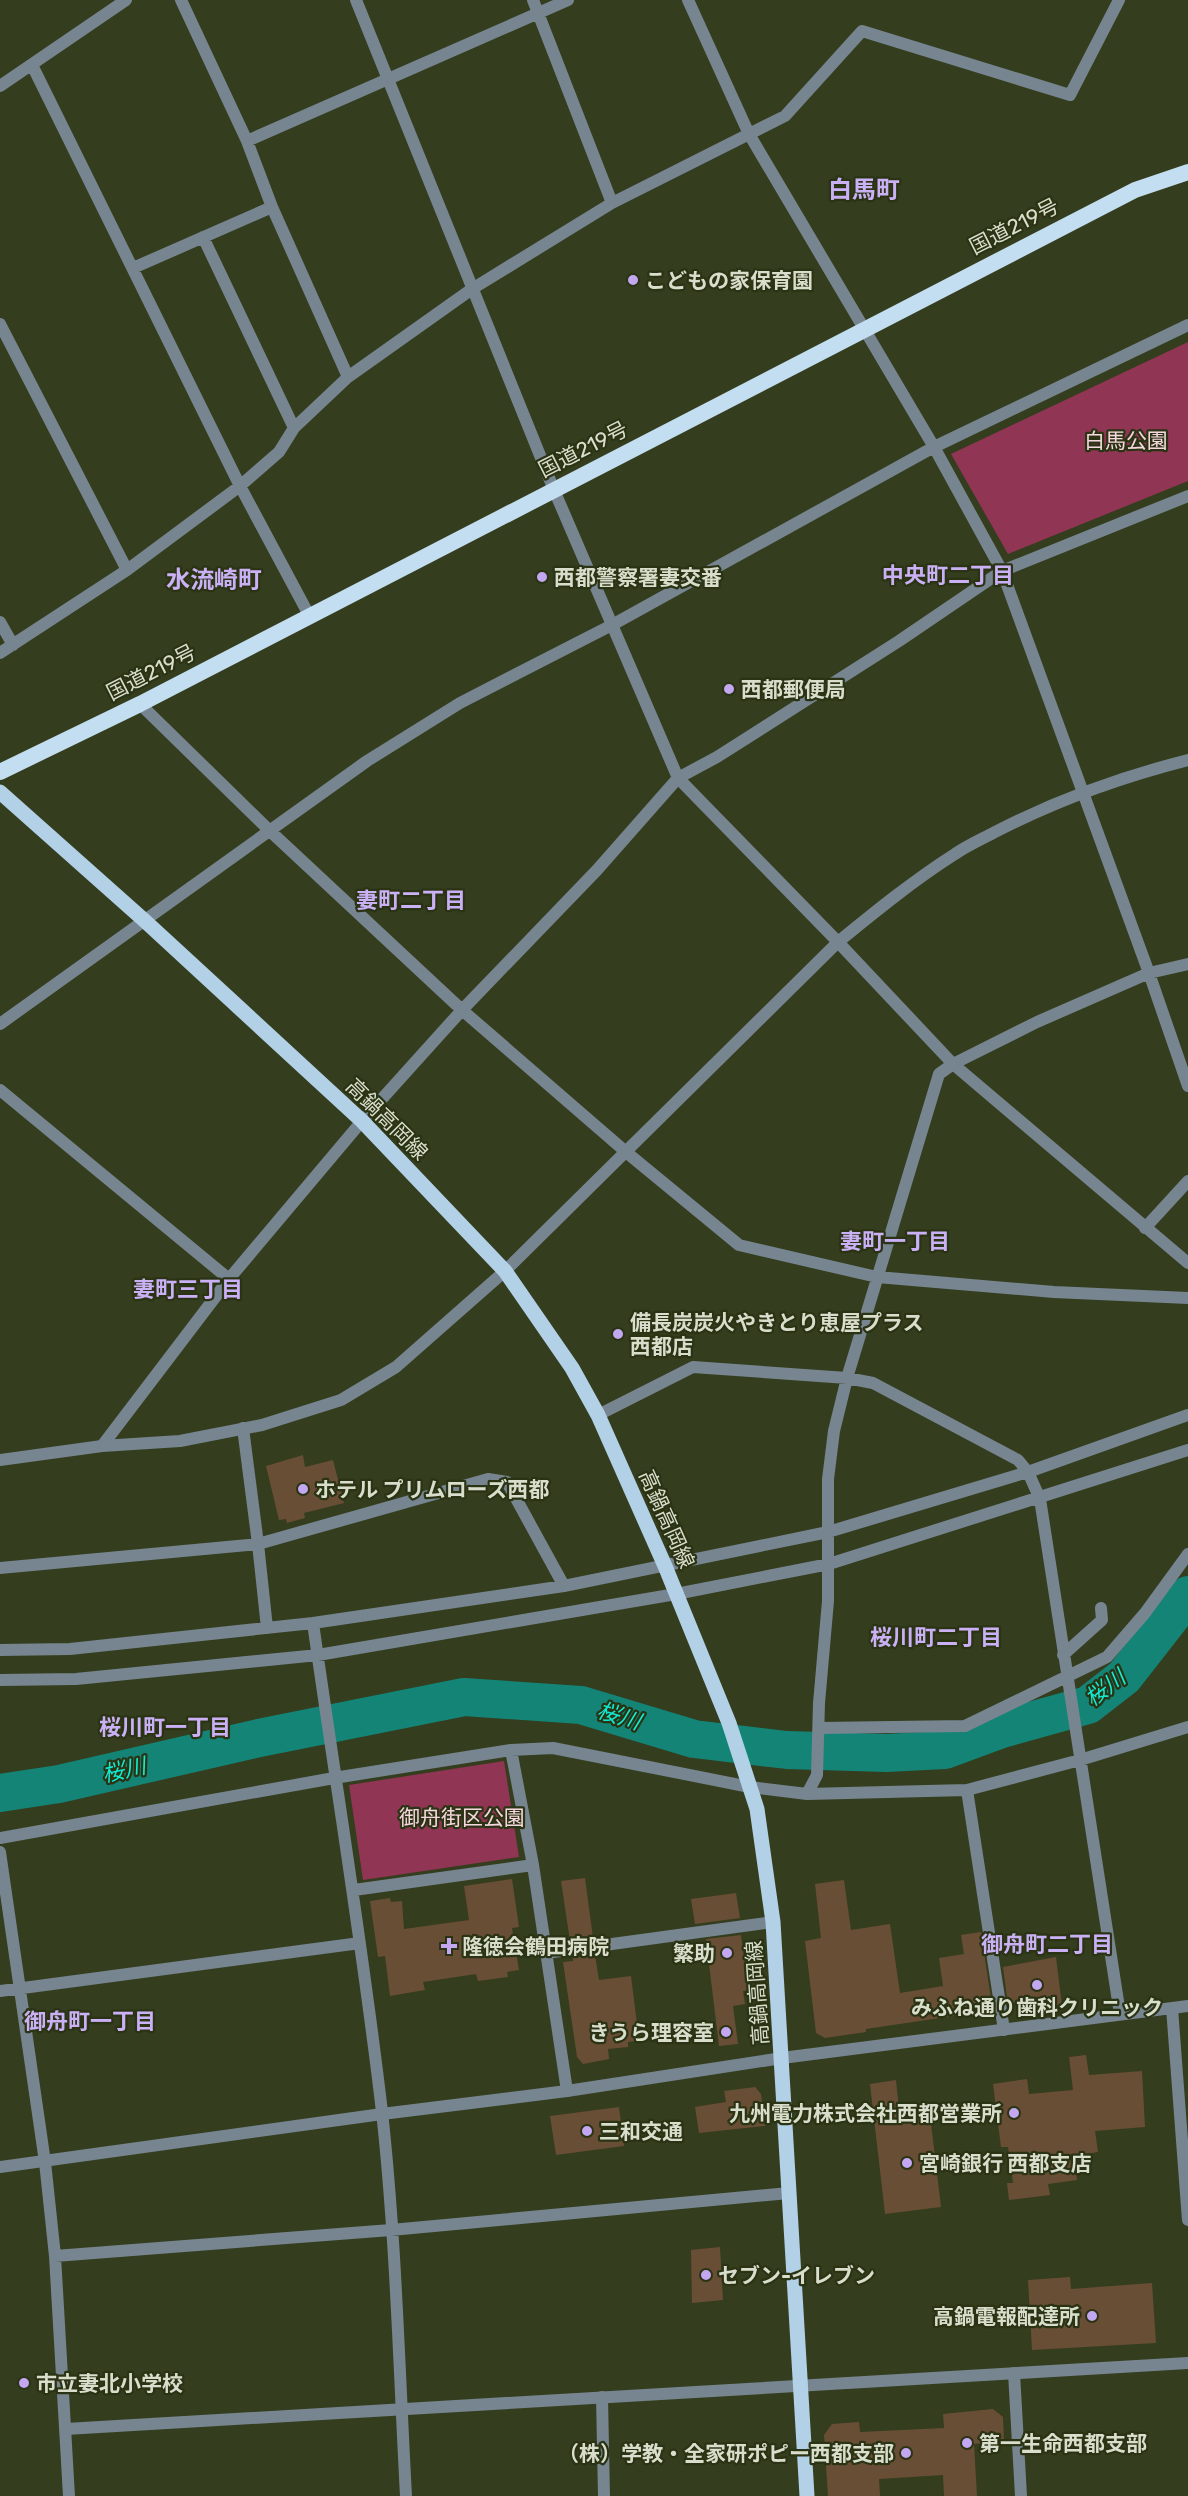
<svg xmlns="http://www.w3.org/2000/svg" width="1188" height="2496" font-family="Rubik,'Noto Sans JP',sans-serif">
  <style>
    .green { fill: #913555 }
    .lines { fill: none; stroke-linecap: round; stroke-linejoin: round }
    .river { stroke: #148476; stroke-width: 38 }
    .building { fill: #694e36 }
    .minor { stroke: #768590; stroke-width: 12 }
    .tertiary { stroke: #768590; stroke-width: 12 }
    .primary { stroke: #b2d0e6; stroke-width: 15 }
    .trunk { stroke: #c4def1; stroke-width: 16 }
    .poi-dot { fill: #c4a7f1; stroke: #2a3313; stroke-width: 2 }
    .labels { text-anchor: middle; dominant-baseline: central; stroke-width: 4.5; stroke-linejoin: round; paint-order: stroke }
    .street-label { font-size: 21px; fill: #d8decb; stroke: #2a3313 }
    .poi-label { font-size: 21px; font-weight: bold; fill: #d8decb; stroke: #2a3313; text-anchor: start }
    .park-label { font-size: 21px; fill: #f7d7df; stroke: #2a3313 }
    .neighbourhood-label { font-size: 22px; font-weight: bold; fill: #cab0f5; stroke: #2a3313 }
    .water-label { font-size: 22px; font-style: italic; fill: #10ebd2; stroke: #2a3313 }
    .quarter-label { font-size: 24px; font-weight: bold; fill: #cab0f5; stroke: #2a3313 }
  </style>
  <rect width="100%" height="100%" fill="#343d1d"/>
  <path class="green" d="M1188,342V481L1008,554L951,454Z
    M504,1761L519,1857L363,1880L349,1785Z"/>
  <g class="lines">
    <path class="river" d="M0,1793L59,1784L259,1738L464,1697L581,1705L694,1739L787,1750L886,1753L945,1750L1002,1729L1088,1705L1124,1677L1188,1595"/>
  </g>
  <path class="building" d="M303,1455L305,1467L333,1460L344,1503L304,1513L305,1518L287,1523L286,1519L279,1520L266,1466Z
    M585,1878L593,1938L570,1941L561,1881Z
    M512,1879L519,1927L512,1928L519,1970L507,1972L508,1977L478,1981L476,1974L423,1982L425,1990L390,1996L385,1956L378,1957L370,1901L390,1898L391,1902L402,1901L404,1929L469,1920L464,1886Z
    M844,1880L851,1930L890,1924L900,1993L943,1986L939,1958L964,1954L961,1935L981,1932L992,2006L966,2010L967,2014L866,2029V2032L825,2038L816,2033L805,1941L821,1938L815,1884Z
    M736,1893L740,1918L695,1924L691,1899Z
    M741,1935L748,1990L743,1991L745,2004L733,2006L738,2044L719,2046L706,1939Z
    M595,1955L599,1980L631,1976L638,2032L634,2033L635,2041L628,2042V2047L608,2049L609,2059L583,2064L577,2057L563,1962L573,1961V1958Z
    M1056,1957L1062,2006L1018,2012L1017,2002L1008,2004L1003,1967Z
    M1086,2055L1089,2075L1142,2071L1145,2127L1095,2131L1098,2152L1074,2156L1077,2180L1048,2184L1050,2195L1009,2200L1007,2183H1013L1008,2147H1001L993,2084L1027,2079L1029,2094L1073,2090L1069,2057Z
    M896,2080L900,2119L930,2115L941,2207L885,2214L870,2084Z
    M755,2087L761,2094L765,2126L699,2133L695,2107L726,2102L724,2091Z
    M619,2107L624,2146L556,2155L550,2116Z
    M720,2247L723,2300L692,2303L691,2250Z
    M1070,2277L1071,2289L1152,2283L1156,2343L1032,2350L1028,2280Z
    M993,2409L1003,2417L1004,2442L974,2444L977,2496H944L943,2475L879,2479L880,2496H828L824,2435L832,2424L859,2422L860,2432L944,2428L943,2414Z"/>
  <g class="lines">
    <path class="minor" d="M181,0L247,141L272,207L348,377
      M533,0L612,203
      M688,0L749,134L934,447L1002,571L1149,973L1188,1086
      M32,65L240,486L309,615
      M0,86L126,0
      M247,141L568,0
      M203,237L294,428
      M133,268L272,207
      M0,324L127,570
      M0,622L13,645
      M0,653L127,570L240,486L279,452L294,428L348,377L472,289L612,203L785,116L862,31L1070,95L1119,0
      M140,704L270,831L462,1010L626,1152L739,1245L877,1277L1054,1292L1188,1298
      M0,1024L367,761L460,703L612,625L934,447L1188,325
      M0,1090L229,1279
      M1145,1228L1188,1181
      M598,1415L693,1367L847,1378L873,1383L1018,1460L1028,1472L1040,1499L1120,2014
      M243,1428L258,1544L488,1479L507,1482L564,1586
      M102,1446L229,1279L362,1121L462,1010L597,870L678,778L717,757L899,641L1002,571L1188,496
      M0,1568L258,1544L267,1628
      M313,1623C336,1786 363,1948 382,2112C396,2239 399,2368 406,2496
      M0,1650L70,1649L313,1623L564,1586L828,1532L1028,1472L1188,1415
      M1063,1655L1102,1620L1101,1608
      M0,1680L76,1679L318,1655L676,1594L829,1564L1188,1450
      M819,1728L965,1726L1107,1657L1145,1613L1188,1554
      M511,1750L533,1865L567,2091
      M967,1790L1004,2030
      M807,1794L817,1775L819,1703L828,1601V1479L834,1431L847,1378L939,1074L953,1064L1037,1022L1149,973L1188,964
      M0,1838L334,1778L511,1750L553,1748L750,1787L807,1794L967,1790L1080,1760L1188,1727
      M0,1852L45,2162L55,2256L69,2496
      M354,1890L533,1865
      M546,1953L773,1922
      M0,1991L360,1943
      M55,2256L391,2230L789,2193
      M1014,2373L1021,2496
      M602,2397L604,2496"/>
    <path class="tertiary" d="M356,0L554,490L678,778L838,942L953,1064L1188,1263
      M0,1460L102,1446L180,1441L262,1425L341,1400L396,1367L505,1271L838,942C876,911 914,880 955,854C968,845 982,839 995,832C1057,800 1121,777 1188,760
      M1172,2008L1188,2220
      M0,2167L382,2114L567,2091L782,2058L1188,2006
      M66,2429L1188,2363"/>
    <path class="primary" d="M0,792L145,921L362,1121L505,1271L572,1368L598,1415L665,1566L729,1723L757,1809L773,1922L807,2496"/>
    <path class="trunk" d="M0,772L140,704L1135,190L1188,172"/>
  </g>
  <g class="poi-dot">
    <circle cx="633" cy="280" r="6"/>
    <circle cx="542" cy="577" r="6"/>
    <circle cx="729" cy="689" r="6"/>
    <circle cx="618" cy="1334" r="6"/>
    <circle cx="303" cy="1489" r="6"/>
    <path d="M446 1937h6v6h6v6h-6v6h-6v-6h-6v-6h6z"/>
    <circle cx="727" cy="1953" r="6"/>
    <circle cx="1037" cy="1985" r="6"/>
    <circle cx="726" cy="2032" r="6"/>
    <circle cx="1014" cy="2113" r="6"/>
    <circle cx="587" cy="2131" r="6"/>
    <circle cx="907" cy="2163" r="6"/>
    <circle cx="706" cy="2275" r="6"/>
    <circle cx="1092" cy="2316" r="6"/>
    <circle cx="24" cy="2383" r="6"/>
    <circle cx="967" cy="2443" r="6"/>
    <circle cx="906" cy="2453" r="6"/>
  </g>
  <g class="labels">
    <g class="street-label">
      <text transform="translate(1014 226) rotate(-27)">国道219号</text>
      <text transform="translate(583 449) rotate(-27)">国道219号</text>
      <text transform="translate(151 672) rotate(-27)">国道219号</text>
      <text transform="translate(387 1119) rotate(45)">高鍋高岡線</text>
      <text transform="translate(667 1519) rotate(66)">高鍋高岡線</text>
      <text transform="translate(757 1993) rotate(-94)">高鍋高岡線</text>
    </g>
    <g class="poi-label">
      <text x="645" y="280">こどもの家保育園</text>
      <text x="554" y="577">西都警察署妻交番</text>
      <text x="741" y="689">西都郵便局</text>
      <text x="630" y="1322">備長炭炭火やきとり恵屋プラス<tspan x="630" dy="24">西都店</tspan></text>
      <text x="315" y="1489">ホテル プリムローズ西都</text>
      <text x="462" y="1946">隆徳会鶴田病院</text>
      <text x="715" y="1953" text-anchor="end">繁助</text>
      <text x="1037" y="2007" text-anchor="middle">みふね通り歯科クリニック</text>
      <text x="714" y="2032" text-anchor="end">きうら理容室</text>
      <text x="1002" y="2113" text-anchor="end">九州電力株式会社西都営業所</text>
      <text x="599" y="2131">三和交通</text>
      <text x="919" y="2163">宮崎銀行 西都支店</text>
      <text x="718" y="2275">セブン-イレブン</text>
      <text x="1080" y="2316" text-anchor="end">高鍋電報配達所</text>
      <text x="36" y="2383">市立妻北小学校</text>
      <text x="979" y="2443">第一生命西都支部</text>
      <text x="894" y="2453" text-anchor="end">（株）学教・全家研ポピー西都支部</text>
    </g>
    <g class="park-label">
      <text x="1126" y="440">白馬公園</text>
      <text x="462" y="1817">御舟街区公園</text>
    </g>
    <g class="neighbourhood-label">
      <text x="948" y="575">中央町二丁目</text>
      <text x="411" y="900">妻町二丁目</text>
      <text x="895" y="1241">妻町一丁目</text>
      <text x="188" y="1289">妻町三丁目</text>
      <text x="936" y="1637">桜川町二丁目</text>
      <text x="165" y="1727">桜川町一丁目</text>
      <text x="1047" y="1944">御舟町二丁目</text>
      <text x="90" y="2021">御舟町一丁目</text>
    </g>
    <g class="water-label">
      <text transform="translate(1105 1688) rotate(-37)">桜川</text>
      <text transform="translate(619 1716) rotate(17)">桜川</text>
      <text transform="translate(124 1770) rotate(-12)">桜川</text>
    </g>
    <g class="quarter-label">
      <text x="864" y="190">白馬町</text>
      <text x="214" y="580">水流崎町</text>
    </g>
  </g>
</svg>
